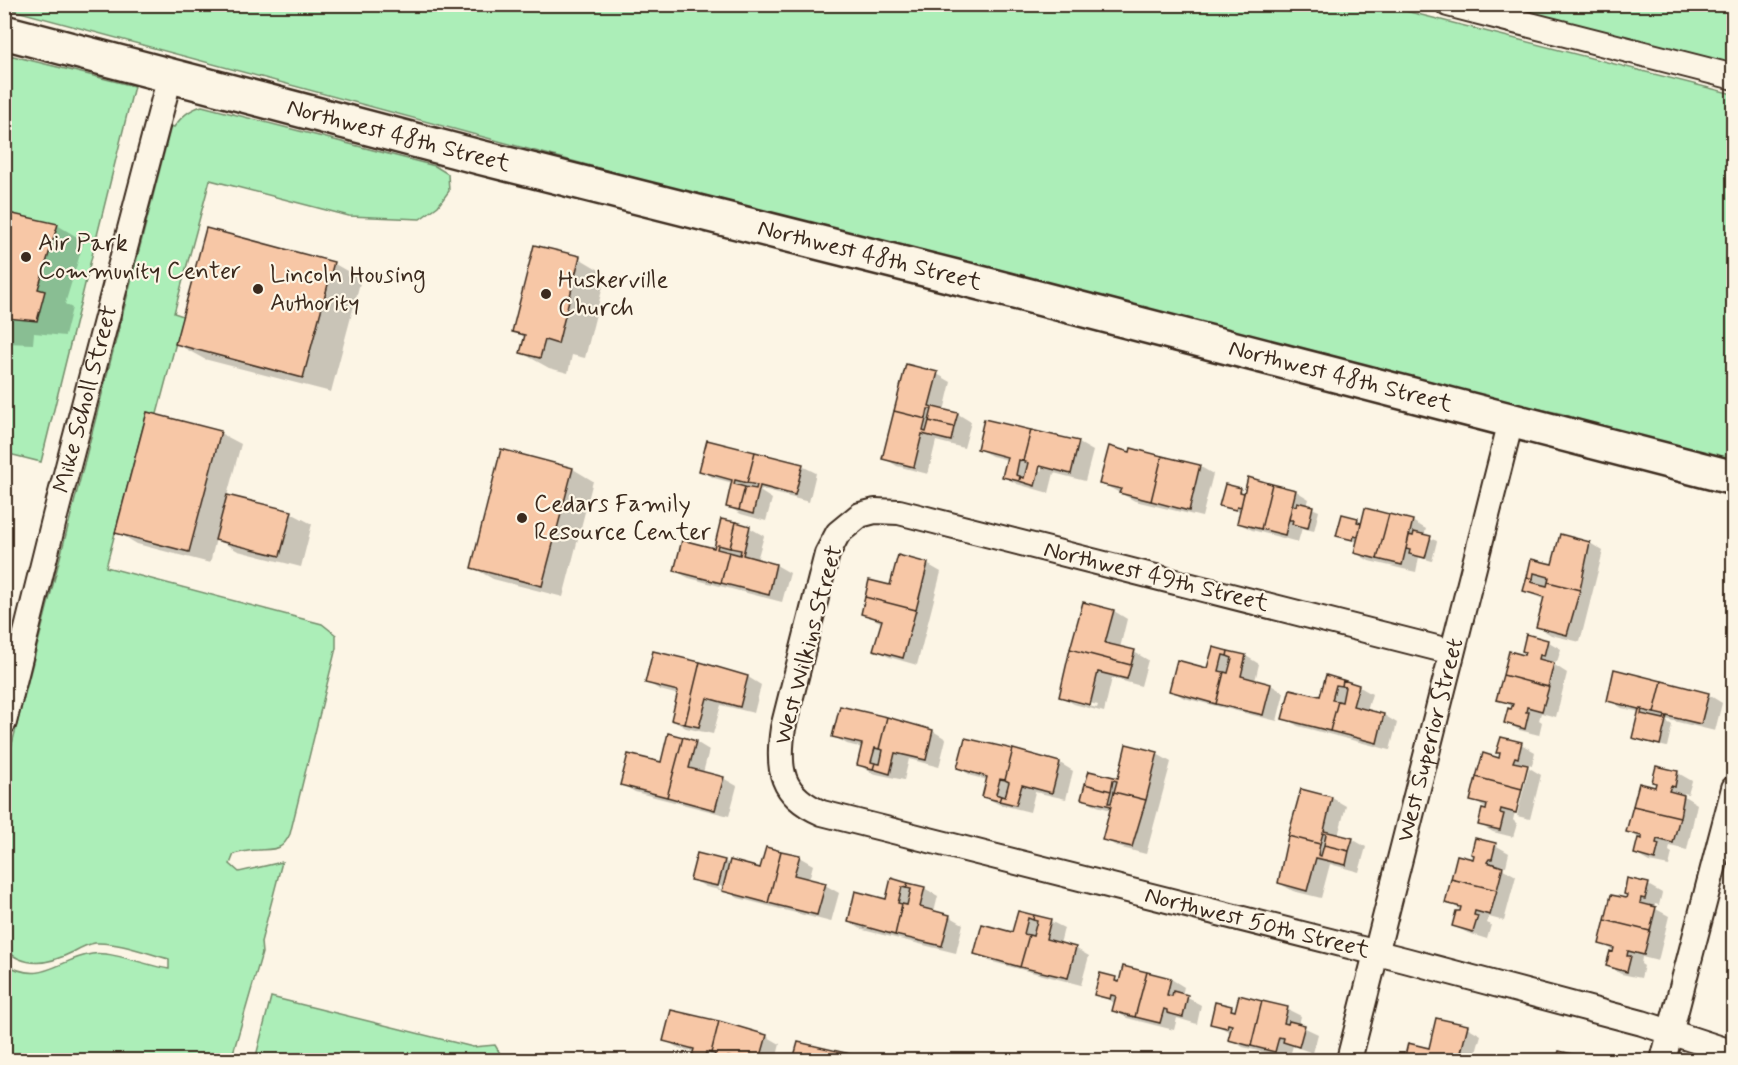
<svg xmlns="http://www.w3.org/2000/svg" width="1738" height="1065" font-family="Mynerve,sans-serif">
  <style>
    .green { fill: #aceeb8; stroke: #748c6b; stroke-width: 1.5 }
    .shadow { fill: #0003; fill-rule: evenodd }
    .building { fill: #f7c7a6; stroke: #3b2a1e; stroke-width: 1.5 }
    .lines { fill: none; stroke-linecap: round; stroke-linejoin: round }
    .street-casing { stroke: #3b2a1e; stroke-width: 28 }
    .secondary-casing { stroke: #3b2a1e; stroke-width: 38 }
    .street { stroke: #fcf5e5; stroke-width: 24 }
    .secondary { stroke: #fcf5e5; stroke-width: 33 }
    .poi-dot { fill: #3b2a1e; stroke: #fcf5e5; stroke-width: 2 }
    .labels { text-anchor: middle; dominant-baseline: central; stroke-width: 4.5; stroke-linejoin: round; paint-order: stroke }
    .street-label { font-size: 24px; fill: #3b2a1e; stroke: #fcf5e5 }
    .poi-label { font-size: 24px; fill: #3b2a1e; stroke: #fcf5e5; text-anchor: start }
  </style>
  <rect width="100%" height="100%" fill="#fcf5e5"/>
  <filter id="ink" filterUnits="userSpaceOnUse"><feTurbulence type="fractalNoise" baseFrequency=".0167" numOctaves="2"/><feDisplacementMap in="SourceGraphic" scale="12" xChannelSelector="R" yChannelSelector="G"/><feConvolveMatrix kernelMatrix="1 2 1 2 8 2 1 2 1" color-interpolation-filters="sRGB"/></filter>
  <g filter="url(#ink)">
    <path class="green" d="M4,5H1382L1733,94V463L1612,431L1563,414L1439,387L743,207L5,8Z
      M1480,5H1733V69Z
      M5,54L134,86L41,462L5,453Z
      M202,106L435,166L448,174L449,191L438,206L420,219L349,216L210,180L174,313L183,316L157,414L147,412L106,567L322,624L336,635V648L290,834C282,851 275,849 258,850C250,850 242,852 234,854L230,864L239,872L282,862L261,942L262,953L231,1060H5L4,963C41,987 58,959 92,954C112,951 148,966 169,969V959C146,953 119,942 95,943C87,944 80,948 73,952C49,964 25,969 5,949L4,775L171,126L174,127C182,116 189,110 202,106Z
      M271,997L473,1047L495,1045L504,1060H255Z"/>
    <path class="shadow" d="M4,213L57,225L84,241L65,304L72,308L65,336L34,333L33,344L4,343Z
      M579,258L606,274L585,358L572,355L568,373L549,368L522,353L526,338L514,331Z
      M333,263L361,279L331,392L204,359L177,344Z
      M937,374L951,382L944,411L958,414L971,422L964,448L936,441L928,474L897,466L884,458Z
      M985,421L1079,443L1093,451L1085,481L1054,473L1049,493L1017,484L1004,477L1008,460L992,456L978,449ZM1041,458L1044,459L1041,471H1038Z
      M220,433L241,444L227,496L291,513L312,524L301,567L238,551L216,539L210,563L137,544L117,532Z
      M802,466L816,473L809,502L755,488L772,499L766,521L741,514L727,506L733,483L714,478L700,470Z
      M1199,466L1213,474L1202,517L1135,501L1101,483Z
      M573,469L593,481L563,597L493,579L472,567Z
      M1226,486L1246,493L1296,491L1309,499L1307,506L1319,511L1314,531L1302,528L1298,542L1252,530L1238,523L1241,512L1221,505Z
      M723,520L750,528L764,536L757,560L776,565L790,573L782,602L689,578L675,571L715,550Z
      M1357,520L1363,523L1412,521L1426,529L1424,536L1437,541L1432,561L1419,557L1416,572L1369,561L1356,553L1358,542L1338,535Z
      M1561,536L1590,543L1603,551L1580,642L1551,635L1538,627L1545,600L1525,591L1532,561L1553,566Z
      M927,564L941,572L917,665L889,657L875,649L882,623L862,613L891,587Z
      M1114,611L1127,619L1120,648L1134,652L1148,660L1141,686L1112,678L1104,712L1074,704L1060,696ZM1073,699L1098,705L1097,708L1073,702Z
      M1547,641L1561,649L1557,662L1553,661V664L1567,673L1556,717L1541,713L1539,720L1542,722L1539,735L1519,730L1506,722L1513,707L1498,699L1525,657Z
      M1214,649L1246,656L1259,664L1255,681L1271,685L1284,693L1277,721L1184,698L1171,690L1208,670Z
      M1615,671L1709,695L1722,703L1715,731L1661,718L1672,725L1667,747L1640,741L1634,737L1640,712L1622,708L1608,700Z
      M748,677L761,685L754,713L721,705L713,734L686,728L672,720L679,695L660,690L647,682Z
      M1327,677L1358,686L1372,694L1367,711L1384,715L1397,723L1390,750L1298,726L1284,718L1321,698Z
      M841,707L933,731L946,739L939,767L909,759L904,780L872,773L859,765L863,748L847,744L833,736Z
      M696,742L709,750L703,773L723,778L737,786L729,816L635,792L621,784L662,764Z
      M1521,744L1535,752L1532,765L1528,764V767L1541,775L1530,819L1517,816L1529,768H1526L1513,820L1517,824L1513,837L1493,832L1479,824L1492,812L1472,800L1500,760Z
      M1157,754L1171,762L1146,854L1118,847L1104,839L1111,810L1097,806L1083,798L1113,779L1118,782Z
      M1060,763L1073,771L1066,799L1035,792L1030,812L998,804L984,796L988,780L972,776L959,768Z
      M1657,768L1678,773L1692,781L1688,794L1684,793V796L1697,804L1687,850L1670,846L1669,851L1672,853L1669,866L1649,862L1635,854L1639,838L1628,831L1656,788Z
      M1302,791L1332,798L1346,806L1338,836L1352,839L1366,847L1359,872L1330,864L1321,898L1293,891L1279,883Z
      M1495,845L1509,853L1506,866L1496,865L1516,876L1504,921L1489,917L1487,923L1491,925L1487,939L1468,933L1454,926L1461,910L1447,902L1474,861Z
      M799,857L813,865L809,880L825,885L839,893L831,922L738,898L713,881L711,884L724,891L706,887L692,879L724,861L731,865L762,869Z
      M892,880L924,888L938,896L934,912L949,916L963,924L956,953L863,930L849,922L887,900Z
      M1648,885L1662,893L1659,905L1655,904L1654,908L1669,916L1658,961L1642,957L1641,964L1644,966L1641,978L1621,974L1607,966L1619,953L1600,943L1627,900Z
      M1019,912L1050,921L1064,928L1060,944L1075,948L1089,956L1081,985L989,961L975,953L1013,934Z
      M1124,967L1171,979L1184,987L1182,995L1201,1005L1197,1024L1177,1018L1174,1030L1127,1018L1113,1010L1115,1003L1096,994L1115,979L1121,982Z
      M1231,1008L1237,1011L1287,1009L1301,1016L1299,1025L1318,1034L1313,1053L1293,1046L1289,1059L1243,1047L1230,1039L1232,1033L1212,1023Z
      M1467,1027L1481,1035L1474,1060H1406L1410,1045L1430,1050Z
      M766,1036L780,1044L776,1060H693L695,1052L678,1048L665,1040Z
      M799,1044L865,1060H795Z"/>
    <path class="building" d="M4,212L58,224L38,289L45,291L37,321L7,318L6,329Z
      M206,228L334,262L303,378L175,344Z
      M534,245L580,256L558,344L545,340L540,358L520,353L525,335L512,332Z
      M906,364L938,372L929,406L958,413L954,427L929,421L932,409H928L926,419L894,411Z
      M894,411L926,419L923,431L926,432L929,421L954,427L951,441L922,434L914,467L882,459Z
      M147,412L221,431L189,552L115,533Z
      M984,419L1031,430L1023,461L1019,460L1016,475L1020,476L1019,481L1002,477L1007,457L977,449Z
      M1031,430L1079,441L1071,474L1040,466L1035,486L1019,481L1021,477L1024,478L1028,463L1023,461Z
      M707,440L755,452L747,483L735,480L734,484L745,487L739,510L726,507L732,480L699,471Z
      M1109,446L1130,452L1131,448L1162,456L1151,501L1119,493L1121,489L1099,484Z
      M501,449L573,468L542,586L471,568Z
      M755,452L803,464L795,495L760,486L753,514L739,510L745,487L756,489L757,485L747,483Z
      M1162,456L1200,465L1189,511L1151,501Z
      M1248,477L1272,484L1261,529L1237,523Z
      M1225,484L1241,488L1240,492L1244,493L1241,507L1237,506L1236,510L1219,506Z
      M1272,484L1296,490L1285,535L1261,529Z
      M227,495L292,511L280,556L215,540Z
      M1297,502L1313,506L1308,528L1292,524L1293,520H1289L1292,505L1296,506Z
      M1365,508L1389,514L1377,559L1354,553Z
      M1342,514L1358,518L1357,522L1361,523L1358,537L1354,536L1353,540L1336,536Z
      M1389,514L1413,520L1402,565L1377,559Z
      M721,519L736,522L730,548L718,545L717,549L729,552L721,583L674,571L682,540L714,548Z
      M736,522L750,526L743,555L776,564L769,595L721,583L729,552L740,555L741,550L730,548Z
      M1414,532L1431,536L1425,558L1409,554L1410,550L1406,549L1409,535L1413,536Z
      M1560,534L1590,542L1580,590L1548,582L1549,577L1534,573L1533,579L1527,577L1531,559L1552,564Z
      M898,555L928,563L916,610L865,597L869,580L890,585Z
      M1527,577L1533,579L1531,582L1547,586L1548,582L1580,590L1567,635L1536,627L1544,597L1523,591Z
      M865,597L916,610L903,658L873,650L882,620L861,614Z
      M1083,602L1114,610L1105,643L1135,650L1131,665L1070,649Z
      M1526,634L1548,640L1544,656L1540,655L1539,659L1554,663L1548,687L1503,675L1509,651L1524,655L1525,652L1522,651Z
      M1213,647L1228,651L1227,656L1223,655L1219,671L1224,672L1216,704L1169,691L1177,660L1207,668Z
      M1070,649L1131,665L1127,679L1098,672L1090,705L1059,697Z
      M653,651L700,662L685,724L671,720L678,691L645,683Z
      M1228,651L1246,655L1241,676L1271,684L1263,715L1216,704L1224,672L1228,673L1232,658L1227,656Z
      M700,662L748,676L740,707L707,698L699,727L685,724Z
      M1614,669L1662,681L1654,713L1607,701Z
      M1326,675L1343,680L1342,686L1336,685L1332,700L1338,701L1330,731L1282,719L1290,689L1320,696Z
      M1503,675L1549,687L1542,711L1527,707L1526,712H1529L1525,729L1504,723L1508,708L1511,709L1513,704L1496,700Z
      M1343,680L1359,685L1353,706L1384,714L1377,743L1330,731L1338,701L1342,702L1345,687L1342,686Z
      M1662,681L1709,693L1701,724L1654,713Z
      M840,706L887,717L879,749L875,748L871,762L875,763L873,769L857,765L862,744L832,737Z
      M1639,709H1642L1641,714L1664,719L1665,716H1667L1660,745L1632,738Z
      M887,717L933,730L926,760L895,753L890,774L873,769L875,763L880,764L883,750L879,749Z
      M668,733L683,737L667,797L620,785L628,754L661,762Z
      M683,737L696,741L689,768L724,777L715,810L667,797Z
      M1501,737L1522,742L1518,758L1515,757L1513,762L1528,765L1522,789L1476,777L1483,753L1499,758L1500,753H1496Z
      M965,738L1013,749L1005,780L1000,779L996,794L1001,796L999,801L982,797L987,777L957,768Z
      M1126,744L1158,752L1146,800L1114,792L1117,781L1113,780L1111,791L1085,784L1089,771L1118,778Z
      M1013,749L1060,762L1052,793L1022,785L1016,805L999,801L1001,796L1005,797L1009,782L1005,780Z
      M1656,766L1678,771L1675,787L1671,786L1669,791L1684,795L1680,817L1633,806L1639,783L1655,787L1656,783L1652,782Z
      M1476,777L1522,789L1516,813L1501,809L1500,813L1504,814L1500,830L1478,825L1482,809L1486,810L1487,805L1470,801Z
      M1085,784L1111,791L1108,803H1111L1114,792L1146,800L1132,847L1102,840L1111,806L1081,799Z
      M1301,789L1332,797L1324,831L1353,838L1349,851L1324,845L1326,834L1323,833L1320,844L1288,836Z
      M1633,806L1680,817L1673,843L1657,839L1656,843L1659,844L1655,860L1634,854L1638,838L1642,839V836L1626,832Z
      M1288,836L1320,844L1318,855L1321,856L1324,845L1349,851L1346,865L1316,858L1307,891L1278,883Z
      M1475,838L1496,843L1492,859H1489L1487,862L1503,867L1497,890L1451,879L1457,855L1473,859L1474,855L1471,854Z
      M766,847L781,851L768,903L722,891L730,860L760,868Z
      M781,851L800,855L794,875L826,883L817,915L768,903Z
      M697,853L725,860L718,886L690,880Z
      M891,878L908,883L906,888L902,887L898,903L902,904L895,935L848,922L855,891L886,899Z
      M1627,878L1649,883L1645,899L1641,898L1640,903L1656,907L1650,931L1605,920L1611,895L1626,898L1627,895L1624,894Z
      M1451,879L1497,890L1490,915L1475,911L1474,915L1478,916L1473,932L1452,926L1456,911H1460L1461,907L1445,903Z
      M908,883L925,887L920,907L950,915L942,946L895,935L902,904L907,905L911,889L906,888Z
      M1018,911L1034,915L1033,920L1028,918L1024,934L1029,935L1020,967L974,954L982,924L1012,932Z
      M1034,915L1051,919L1046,939L1076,947L1068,978L1020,967L1029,935L1033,936L1037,921L1033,920Z
      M1605,920L1650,931L1644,955L1628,951L1627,956H1631L1627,972L1606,966L1610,951L1613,952L1614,948L1599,944Z
      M1123,966L1147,972L1135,1017L1112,1011L1116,996L1111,995L1110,999L1094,995L1100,973L1116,977L1115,981L1119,982Z
      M1147,972L1171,978L1167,995L1172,996L1173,991L1188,995L1183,1017L1167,1013V1010L1164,1009L1160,1023L1135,1017Z
      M1239,995L1262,1001L1251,1046L1228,1040L1232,1025L1228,1024L1227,1028L1210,1024L1215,1002L1232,1006L1231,1010L1235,1011Z
      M1262,1001L1288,1007L1284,1023L1288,1024L1289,1021L1305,1025L1299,1047L1283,1042L1284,1038L1279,1037L1275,1052L1251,1046Z
      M671,1010L719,1021L711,1053L706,1052L704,1060H691L694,1049L663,1041Z
      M1436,1018L1468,1025L1459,1060H1426L1411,1056L1410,1060H1404L1408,1043L1429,1048Z
      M719,1021L767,1035L760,1060H741L728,1057L727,1060H714L715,1054L711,1053Z
      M798,1042L846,1053L844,1060H793Z
      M1559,1051L1586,1057V1060H1556Z
      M846,1053L868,1059L871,1060H844Z"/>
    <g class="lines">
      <defs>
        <g id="street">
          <path d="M1448,4L1734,77"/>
          <path id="s1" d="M1452,652L899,512L875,511L860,515L838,533L827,554L783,728C777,769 780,795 822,813L1405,960L1642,1023L1734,1053"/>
          <path id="s2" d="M4,722L55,516L170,76"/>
          <path id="s3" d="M1349,1060L1511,421"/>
          <path d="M1663,1060L1734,788"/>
        </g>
        <g id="secondary">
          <path id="s4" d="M4,32L479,157L984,284L1734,478"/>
        </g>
      </defs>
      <use href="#street" class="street-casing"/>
      <use href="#secondary" class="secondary-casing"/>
      <use href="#street" class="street"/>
      <use href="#secondary" class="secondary"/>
    </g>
  </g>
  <g class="poi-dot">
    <circle cx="26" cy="257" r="6"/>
    <circle cx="258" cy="289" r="6"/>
    <circle cx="546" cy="294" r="6"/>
    <circle cx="522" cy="518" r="6"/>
  </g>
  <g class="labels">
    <g class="street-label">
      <text stroke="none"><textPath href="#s4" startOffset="408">Northwest 48th Street</textPath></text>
      <text stroke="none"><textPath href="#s4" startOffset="894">Northwest 48th Street</textPath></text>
      <text stroke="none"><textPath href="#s4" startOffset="1380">Northwest 48th Street</textPath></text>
      <text stroke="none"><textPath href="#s2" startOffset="333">Mike Scholl Street</textPath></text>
      <text transform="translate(1156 577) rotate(14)">Northwest 49th Street</text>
      <text transform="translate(809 645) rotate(-75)">West Wilkins Street</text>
      <text stroke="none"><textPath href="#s3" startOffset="330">West Superior Street</textPath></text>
      <text stroke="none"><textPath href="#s1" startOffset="1394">Northwest 50th Street</textPath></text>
    </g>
    <g class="poi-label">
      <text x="38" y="243">Air Park<tspan x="38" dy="28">Community Center</tspan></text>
      <text x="270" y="275">Lincoln Housing<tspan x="270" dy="28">Authority</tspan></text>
      <text x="558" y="280">Huskerville<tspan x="558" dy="28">Church</tspan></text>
      <text x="534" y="504">Cedars Family<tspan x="534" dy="28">Resource Center</tspan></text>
    </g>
  </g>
  <rect width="1738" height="1065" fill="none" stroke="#fcf5e5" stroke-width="24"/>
  <rect x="12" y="12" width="1714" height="1041" fill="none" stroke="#3b2a1e" stroke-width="2" filter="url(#ink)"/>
</svg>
